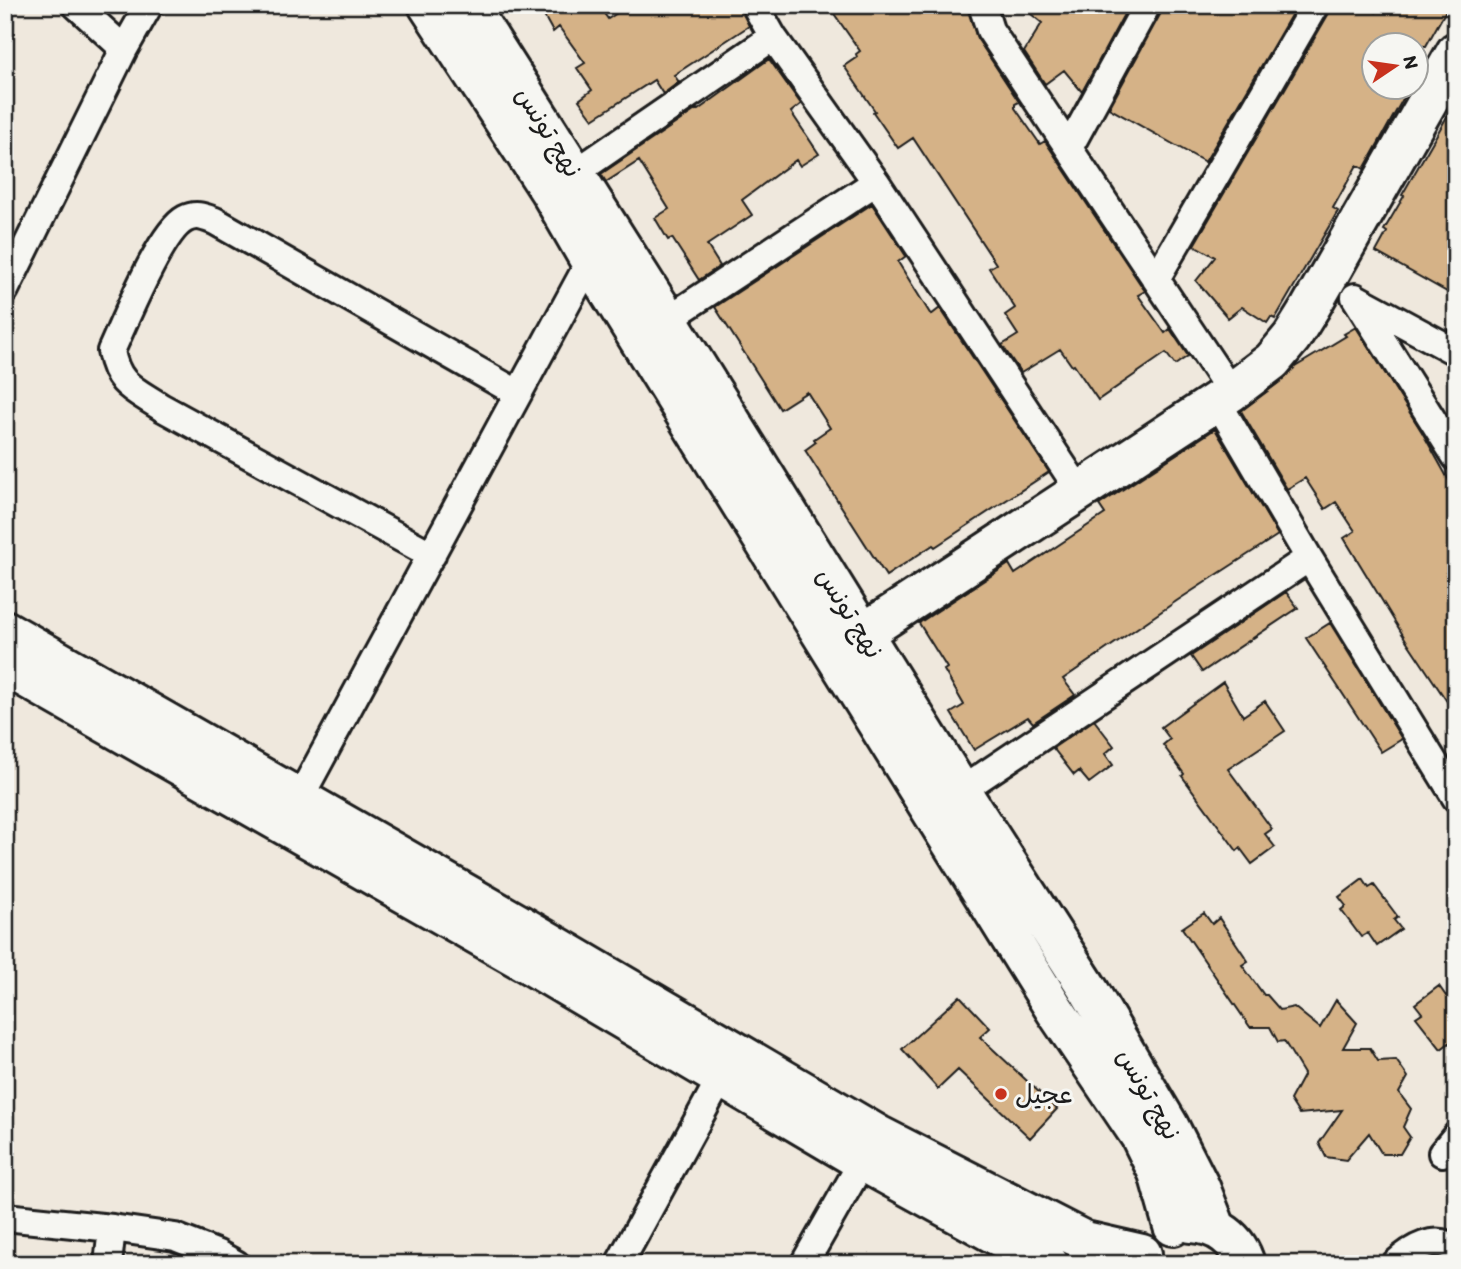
<svg xmlns="http://www.w3.org/2000/svg" width="1461" height="1269" font-family="Itim,'Playpen Sans Arabic',sans-serif">
  <style>
    .building { fill: #d5b287; stroke: #1c1c1c; stroke-width: 2 }
    .lines { fill: none; stroke-linecap: round; stroke-linejoin: round }
    .street-casing { stroke: #1c1c1c; stroke-width: 32 }
    .secondary-casing { stroke: #1c1c1c; stroke-width: 44 }
    .street { stroke: #f6f6f2; stroke-width: 26 }
    .secondary { stroke: #f6f6f2; stroke-width: 38 }
    .poi-dot { fill: #c8321e; stroke: #f6f6f2; stroke-width: 2.5 }
    .labels { text-anchor: middle; dominant-baseline: central; stroke-width: 6; stroke-linejoin: round; paint-order: stroke }
    .street-label { font-size: 26px; fill: #1c1c1c; stroke: #f6f6f2 }
    .poi-label { font-size: 26px; fill: #1c1c1c; stroke: #f6f6f2; text-anchor: start }
  </style>
  <rect width="100%" height="100%" fill="#efe8dd"/>
  <filter id="ink" filterUnits="userSpaceOnUse"><feTurbulence type="fractalNoise" baseFrequency=".0143" numOctaves="2"/><feDisplacementMap in="SourceGraphic" scale="14" xChannelSelector="R" yChannelSelector="G"/><feConvolveMatrix kernelMatrix="1 2 1 2 8 2 1 2 1" color-interpolation-filters="sRGB"/></filter>
  <g filter="url(#ink)">
    <path class="building" d="M538,5H598L608,19L629,5H739L749,26L674,75L679,82L663,94L654,80L593,119L579,100L592,90L577,68L585,63L559,27L553,32Z
      M828,5H967L977,38L1019,102L1015,104V108L1040,144L1045,141L1145,291L1138,295L1165,333L1170,329L1188,356L1175,365L1166,353L1098,400L1074,365L1072,366L1060,349L1021,373L1002,345L1018,335L1005,315L1015,308L989,268L996,264L913,138L898,148L873,112L875,111L844,66L857,57L856,54L860,51Z
      M1020,5H1129L1082,92L1064,70L1045,84L1024,52L1042,23Z
      M1163,5H1297L1205,162L1109,108L1161,13Z
      M1331,5H1365L1376,12L1379,5H1385L1396,11L1400,5H1449L1426,46H1374V88H1409L1364,169L1357,165L1333,208L1338,211L1275,319L1271,317L1267,323L1242,307L1228,318L1196,281L1215,257L1194,245L1329,13Z
      M769,59L801,104L791,112L819,154L800,166L796,160L742,200L752,215L707,245L720,266L699,280L672,238L668,240L655,218L669,209L639,161L606,182L601,174L697,109L698,110Z
      M1456,101V297L1376,252L1387,232L1384,230L1404,196L1402,195Z
      M872,204L906,256L898,262L931,315L940,308L1049,472L935,547L933,545L886,576L805,450L816,442L814,439L830,428L807,392L780,409L715,307Z
      M1356,327L1422,432L1456,493V715L1406,640L1344,538L1355,531L1336,502L1325,509L1305,478L1287,489L1241,411L1285,378L1295,367L1346,336L1344,334Z
      M1215,429L1278,535L1178,600L1063,679L1075,695L1033,723L1028,717L974,750L951,713L964,705L944,670L947,668L919,623L1009,564L1015,574L1105,514L1099,505Z
      M1286,592L1298,608L1202,672L1191,656Z
      M1330,623L1402,739L1381,752L1306,638Z
      M1223,682L1243,716L1265,701L1285,731L1228,769L1272,829L1265,834L1275,847L1252,864L1240,848L1237,851L1182,776L1184,774L1163,745L1170,739L1161,727Z
      M1094,720L1114,746L1105,754L1113,765L1089,783L1079,771L1074,775L1053,748Z
      M1363,879L1369,888L1374,885L1398,917L1394,920L1401,929L1377,946L1368,933L1361,937L1341,910L1346,906L1339,897Z
      M1204,913L1212,924L1219,918L1248,961L1242,965L1264,995H1267L1280,1010L1294,1007L1320,1028L1336,1000L1357,1023L1343,1048H1370L1378,1061L1396,1060L1408,1077L1399,1093L1411,1109L1403,1127L1410,1137L1400,1154H1382L1369,1133L1346,1160L1326,1157L1319,1143L1342,1110L1299,1114L1290,1100L1304,1074L1284,1041L1278,1042L1270,1027H1250L1182,928Z
      M1439,986L1446,996L1456,988V1038L1441,1049L1416,1017L1422,1013L1415,1004Z
      M960,996L990,1028L980,1037L1057,1109L1030,1138L958,1070L938,1089L902,1049Z"/>
    <g class="lines">
      <defs>
        <path id="street" d="M76,5L124,49
          M755,5L773,37L876,182L1079,490
          M982,5L990,30L1231,392
          M1069,148L1147,5
          M562,182L773,37
          M1156,279L1315,5
          M5,290L124,49L149,5
          M1355,297L1456,457
          M1358,299L1456,352
          M656,327L876,182
          M1217,401L1309,558L1456,798
          M432,555L161,407C134,389 117,385 111,351C124,323 160,232 185,219C196,213 204,217 215,221L517,393
          M947,800L1309,558
          M292,812L590,261L601,252
          M1442,1153L1456,1136
          M5,1217L112,1228L175,1237L218,1254L236,1264
          M108,1264L112,1228
          M619,1264L729,1063
          M804,1264L870,1148
          M1395,1264C1411,1249 1436,1233 1456,1250"/>
        <path id="secondary" d="M428,5L549,190L590,261L1055,1010L1140,1136L1158,1173L1173,1226
          M468,5L668,320L961,791L1090,992L1169,1126L1200,1187L1216,1228
          M5,630L524,927L878,1135L1085,1241L1142,1254
          M842,647L1231,392L1272,361L1292,337L1310,308L1456,52
          M5,666L527,963L862,1161L1049,1264
          M1191,1223C1217,1224 1238,1239 1245,1264"/>
      </defs>
      <use href="#street" class="street-casing"/>
      <use href="#secondary" class="secondary-casing"/>
      <use href="#street" class="street"/>
      <use href="#secondary" class="secondary"/>
    </g>
  </g>
  <circle class="poi-dot" cx="1001" cy="1094" r="7"/>
  <g class="labels">
    <g class="street-label">
      <text transform="translate(549 132) rotate(58)">نهج تونس</text>
      <text transform="translate(850 613) rotate(58)">نهج تونس</text>
      <text transform="translate(1149 1094) rotate(60)">نهج تونس</text>
    </g>
    <g class="poi-label">
      <text x="1015" y="1094">عجيل</text>
    </g>
  </g>
  <rect width="1461" height="1269" fill="none" stroke="#f6f6f2" stroke-width="28"/>
  <rect x="14" y="14" width="1433" height="1241" fill="none" stroke="#1c1c1c" stroke-width="2.5" filter="url(#ink)"/>
  <g transform="translate(1395 66) rotate(77)"><circle r="33" fill="#f6f6f2" stroke="#9f9f9c" stroke-width="2"/>
  <path d="M0-5L12 26L0 18L-12 26Z" fill="#c8321e"/>
  <text y="-10" font-size="19" font-weight="bold" text-anchor="middle" fill="#1c1c1c">N</text>
  </g>
</svg>
